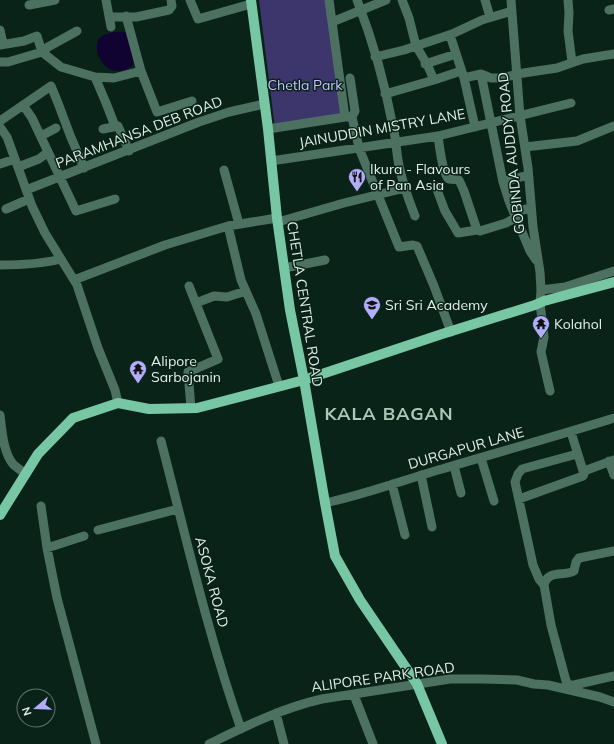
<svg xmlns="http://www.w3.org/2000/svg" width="614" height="744" font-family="Mulish,sans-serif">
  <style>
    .green { fill: #3d366d }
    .water { fill: #100332 }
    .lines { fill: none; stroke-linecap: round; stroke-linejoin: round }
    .minor { stroke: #4d7160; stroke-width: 9 }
    .major { stroke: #78c7a4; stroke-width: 10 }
    .labels { text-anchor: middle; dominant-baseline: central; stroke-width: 3; stroke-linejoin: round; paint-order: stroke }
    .park-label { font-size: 14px; fill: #c4c1fd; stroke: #0a2319 }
    .street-label { font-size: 14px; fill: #e0efe7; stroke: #0a2319 }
    .poi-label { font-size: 14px; fill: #e0efe7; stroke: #0a2319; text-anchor: start }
    .district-label { font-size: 18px; font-weight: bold; letter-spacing: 1px; fill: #abc8b9; stroke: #0a2319 }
  </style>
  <rect width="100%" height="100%" fill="#0a2319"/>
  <path class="green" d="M259,0H326L344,115L275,128Z"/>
  <path class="water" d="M114,32H126L135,53L133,65C107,86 87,46 102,36C105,34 110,33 114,32Z"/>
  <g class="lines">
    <path class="minor" d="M106,0L111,27
      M190,0L198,19L251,4
      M329,0L345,117
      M357,0C373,41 385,84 393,127C396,138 396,149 398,160C401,179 408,198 415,216
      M402,0L409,18L416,46L427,64
      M485,0L490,17
      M511,0L520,116L528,168L533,227L540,272L541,290L540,303L544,337L541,352L550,391
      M568,0L569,13L568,31L572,62
      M29,5L55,0
      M609,10L614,9
      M126,16L141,71
      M109,17H136L169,10L172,6L171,0
      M332,22L386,0
      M0,30L3,44
      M450,35L464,78L475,127
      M0,45L24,41L37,36L42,52L61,67L95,77L114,78L141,71L157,112L192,101
      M375,57L404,50L452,34L482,20L512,11
      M0,62H8L42,52L48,47L77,31
      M481,74L503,182L509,201L530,251L536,260
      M95,77L106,103L115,126
      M464,78L481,74L491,78H503L517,74L557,68L583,59L614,54
      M434,80L427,64H425L456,54
      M385,94L434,80L461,71
      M23,105L32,118L76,211L115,199
      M352,117L359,148L399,247L413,245L417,246L434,286L451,332
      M0,121L51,86L58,103L70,135L84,168
      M0,127L7,137L32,206L45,233L77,285L98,348L115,390L118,403
      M103,129L118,126L129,151
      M268,129L345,117H352L355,111L350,78
      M41,136L56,128
      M438,136C439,143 443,177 449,179C452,180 456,179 459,180L464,191L477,230
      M525,147L577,141L614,126
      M271,161L438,136L571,103
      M0,164L15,159
      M18,167L39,159L48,152
      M224,170L239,224
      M503,182L528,175
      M436,187L445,211L458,233L477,230L480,231L506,223L517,217L518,211L531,208
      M26,190L199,122L229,112L264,104
      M6,209L29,199
      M278,222L344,203L405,188
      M228,226L241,280L256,314L279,386
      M0,265C21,265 41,264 61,259
      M284,268L325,260
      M74,280L165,245L228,226L277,218
      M189,286L218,359L188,372L191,408
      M541,290L565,287L614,271
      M196,303L214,296L227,297L246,291
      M0,415C2,430 3,452 13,464C17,468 22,471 26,474
      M161,441C186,537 208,635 241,729
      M481,458L494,501
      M609,461L614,475
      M454,466L461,493
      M584,471L614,460
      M421,475L432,527
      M392,484L405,535
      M519,499L583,476L584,474L571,432
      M325,503C364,495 403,480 442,469C499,452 557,436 614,418
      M41,506L47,548L57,598L96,744
      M98,530L178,509
      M47,548L84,536
      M614,551L579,558L576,562L574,571C564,577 548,569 544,585L551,625L566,681L569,685H574L614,676
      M544,585L539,579L533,565L515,482L518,474L522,469L577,454
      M354,695L373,744
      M276,713L284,744
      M209,744C246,726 282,708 322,699L450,679H483L517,680L534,684L548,685L600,697L614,702"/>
    <path class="major" d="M251,0L268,129L277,218L290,310L304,380L325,503L335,556L360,600L417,684L442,744
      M0,515L38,454L73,418L118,403L149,409L197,408L304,380L442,334L535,305L544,301L614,282"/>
  </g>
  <defs>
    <symbol id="restaurant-pin" viewBox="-11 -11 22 30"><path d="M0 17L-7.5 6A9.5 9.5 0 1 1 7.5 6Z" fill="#b2adf9" stroke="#0a2319"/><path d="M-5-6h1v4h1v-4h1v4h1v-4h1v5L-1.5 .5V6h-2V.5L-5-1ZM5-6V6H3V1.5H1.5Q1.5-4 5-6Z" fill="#111"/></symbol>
    <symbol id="university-pin" viewBox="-11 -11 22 30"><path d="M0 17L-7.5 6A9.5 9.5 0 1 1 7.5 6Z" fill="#b2adf9" stroke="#0a2319"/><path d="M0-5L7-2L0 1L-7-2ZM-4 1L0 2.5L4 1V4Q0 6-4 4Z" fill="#111"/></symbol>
    <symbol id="temple-pin" viewBox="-11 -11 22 30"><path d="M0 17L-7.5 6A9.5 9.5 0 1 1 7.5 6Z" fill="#b2adf9" stroke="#0a2319"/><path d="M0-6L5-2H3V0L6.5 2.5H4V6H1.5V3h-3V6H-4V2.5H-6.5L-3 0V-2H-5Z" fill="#111"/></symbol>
  </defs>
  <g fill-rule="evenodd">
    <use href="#restaurant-pin" x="347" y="167" width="20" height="27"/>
    <use href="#university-pin" x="362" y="295" width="20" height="27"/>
    <use href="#temple-pin" x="531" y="314" width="20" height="27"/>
    <use href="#temple-pin" x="128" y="359" width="20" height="27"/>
  </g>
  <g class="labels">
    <g class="park-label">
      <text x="305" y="85">Chetla Park</text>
    </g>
    <g class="street-label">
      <text transform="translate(382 128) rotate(-10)">JAINUDDIN MISTRY LANE</text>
      <text transform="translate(139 132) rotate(-21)">PARAMHANSA DEB ROAD</text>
      <text transform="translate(511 153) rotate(-96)">GOBINDA AUDDY ROAD</text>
      <text transform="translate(305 304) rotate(81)">CHETLA CENTRAL ROAD</text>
      <text transform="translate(466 448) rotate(-16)">DURGAPUR LANE</text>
      <text transform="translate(212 582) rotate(75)">ASOKA ROAD</text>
      <text transform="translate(383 677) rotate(-8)">ALIPORE PARK ROAD</text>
    </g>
    <g class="poi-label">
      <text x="370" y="169">Ikura - Flavours<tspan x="370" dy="16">of Pan Asia</tspan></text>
      <text x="385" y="305">Sri Sri Academy</text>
      <text x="554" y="324">Kolahol</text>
      <text x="151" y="361">Alipore<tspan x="151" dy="16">Sarbojanin</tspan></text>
    </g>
    <g class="district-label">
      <text x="389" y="413">KALA BAGAN</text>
    </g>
  </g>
  <g transform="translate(36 708) rotate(251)"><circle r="19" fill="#0a2319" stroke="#60756b"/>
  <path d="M0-3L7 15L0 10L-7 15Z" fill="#b2adf9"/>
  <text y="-6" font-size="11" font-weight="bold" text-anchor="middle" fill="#e0efe7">N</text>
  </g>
</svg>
